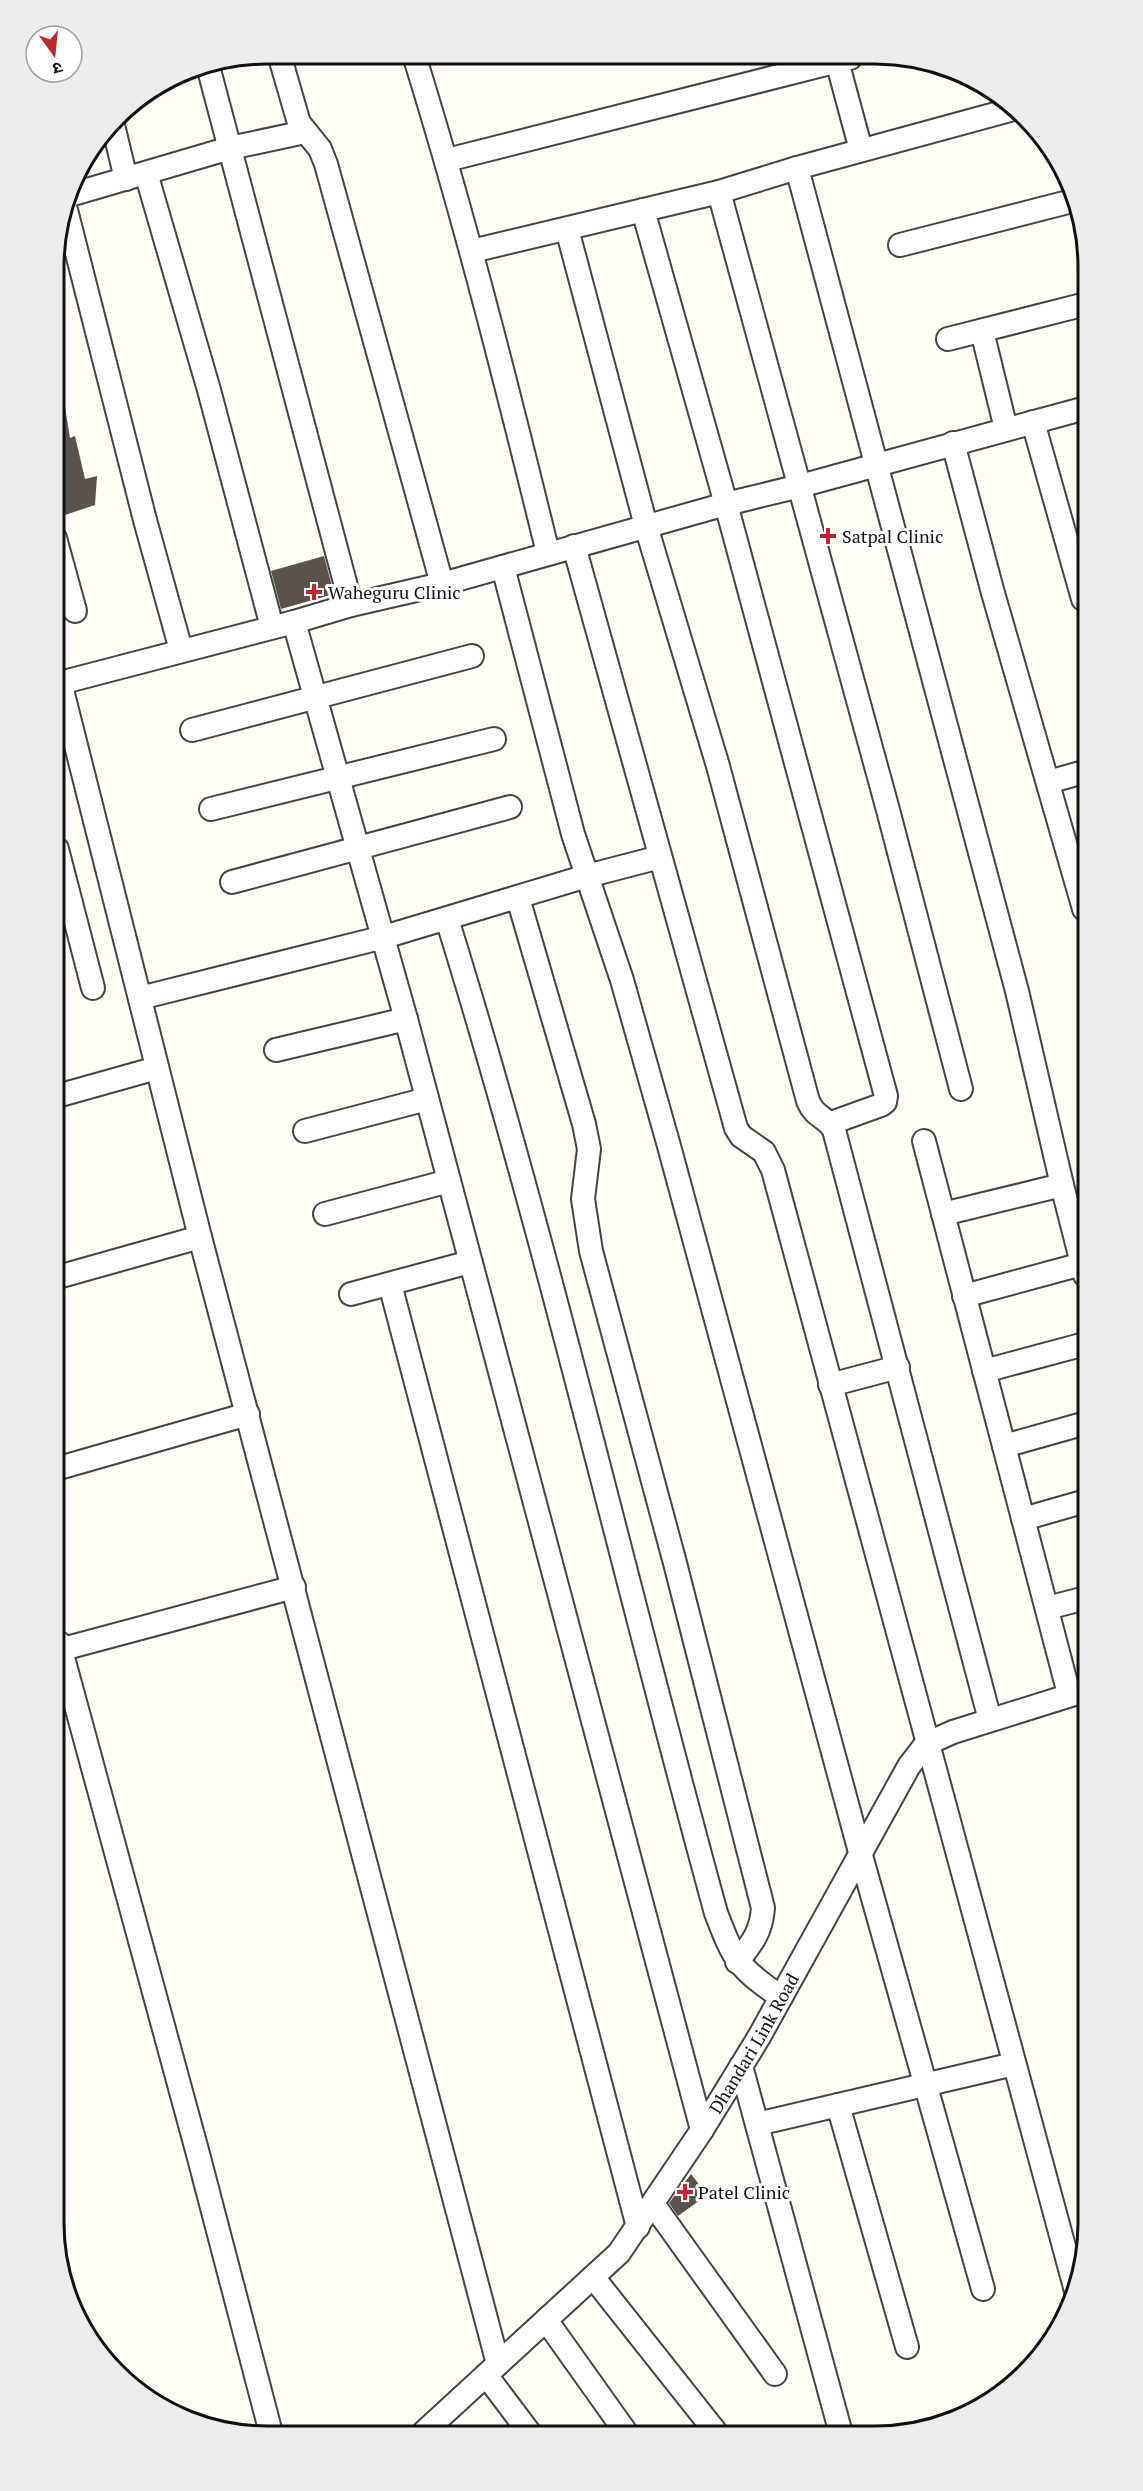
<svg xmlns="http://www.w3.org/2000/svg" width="1143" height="2491" font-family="'PT Serif','Noto Sans Devanagari',serif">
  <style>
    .building { fill: #5a524d }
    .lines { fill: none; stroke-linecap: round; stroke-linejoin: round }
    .minor-casing { stroke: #444; stroke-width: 26 }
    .minor { stroke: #fff; stroke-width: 22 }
    .poi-dot { fill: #c4262e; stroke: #fff; stroke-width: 2 }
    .labels { text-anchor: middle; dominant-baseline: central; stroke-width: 6; stroke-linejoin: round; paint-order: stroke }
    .poi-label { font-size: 18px; fill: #111; stroke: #fff; text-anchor: start }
    .street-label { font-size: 18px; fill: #111; stroke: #fff }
    .rim { fill: none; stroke: #111; stroke-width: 3 }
  </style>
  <rect width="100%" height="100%" fill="#fffdf5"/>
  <path class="building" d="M64,401L70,438L75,436L85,479L97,476L95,505L59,517L55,496V402Z
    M324,556L334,594L281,609L271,571Z
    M691,2174L707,2195L678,2216L669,2203Z"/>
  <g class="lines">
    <defs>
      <g id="minor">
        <path d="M279,54L299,123L320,149L326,164L442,584"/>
        <path d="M414,55C465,219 507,386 548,553"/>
        <path d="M837,61L861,150"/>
        <path d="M208,66L351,605"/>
        <path d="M113,125L126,179"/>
        <path d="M447,160L850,58"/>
        <path d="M797,168L1017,991L1062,1185L1085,1275"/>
        <path d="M146,173L209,390L272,627"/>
        <path d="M719,192L888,810L961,1089"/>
        <path d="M70,195L230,148L305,132"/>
        <path d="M66,210L145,520L181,650"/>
        <path d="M643,210L726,504L886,1096L885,1102L881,1105L831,1123"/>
        <path d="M567,229L646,526L718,766L808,1101C815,1118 826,1116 834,1130L990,1720"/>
        <path d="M900,245L1076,200"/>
        <path d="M472,251L719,192L797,168L1017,108"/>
        <path d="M982,331L1006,429"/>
        <path d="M948,339L1082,305"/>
        <path d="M1033,422L1083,599"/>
        <path d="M953,443L993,593L1084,909"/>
        <path d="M55,538L75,611"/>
        <path d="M574,546L736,1128L741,1136L764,1152L773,1170L1076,2291"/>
        <path d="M503,567L573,834L622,980L669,1146L860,1852L983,2289"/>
        <path d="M294,622L406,1019L702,2130"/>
        <path d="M60,682L200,1237L498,2364"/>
        <path d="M56,684L294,622L351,605L442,584L726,504L800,486L1082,409"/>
        <path d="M192,730L472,656"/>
        <path d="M1048,782L1084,772"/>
        <path d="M211,809L494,739"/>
        <path d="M57,849L93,988"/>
        <path d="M232,882L510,807"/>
        <path d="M518,898L584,1124L589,1149L583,1199L591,1251L675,1563L763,1908C761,1933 752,1943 737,1962"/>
        <path d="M447,919C549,1247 625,1582 716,1913C734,1960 738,1968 781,1997"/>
        <path d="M140,998L384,937L587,876L660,857"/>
        <path d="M276,1050L406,1019"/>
        <path d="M57,1096L157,1068"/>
        <path d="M305,1131L427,1099"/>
        <path d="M924,1141L1069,1694"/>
        <path d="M325,1214L449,1181"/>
        <path d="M943,1214L1062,1185"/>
        <path d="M58,1277L200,1237"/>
        <path d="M390,1284L638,2227"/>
        <path d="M351,1294L470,1262"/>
        <path d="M964,1296L1082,1264"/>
        <path d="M984,1371L1085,1344"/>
        <path d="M830,1385L898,1367"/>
        <path d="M1004,1446L1086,1423"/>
        <path d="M59,1468L248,1414"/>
        <path d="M1023,1519L1086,1501"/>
        <path d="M1047,1608L1086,1598"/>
        <path d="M59,1643L198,2154L271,2433"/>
        <path d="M59,1650L294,1587"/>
        <path d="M741,2066L840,2430"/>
        <path d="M838,2105L907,2347"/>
        <path d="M757,2124L1014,2064"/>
        <path d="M653,2204L775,2374"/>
        <path d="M593,2277L715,2431"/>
        <path d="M546,2320L625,2431"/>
        <path d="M486,2375L529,2432"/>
        <path id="s1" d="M424,2432L619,2253L702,2130L759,2037L909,1766L926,1744L953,1732L1087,1690"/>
      </g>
    </defs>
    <use href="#minor" class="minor-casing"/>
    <use href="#minor" class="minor"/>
  </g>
  <g class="poi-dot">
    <path d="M825 527h6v6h6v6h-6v6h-6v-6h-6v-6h6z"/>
    <path d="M311 583h6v6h6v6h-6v6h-6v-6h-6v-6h6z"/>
    <path d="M682 2183h6v6h6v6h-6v6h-6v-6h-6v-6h6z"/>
  </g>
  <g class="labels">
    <g class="poi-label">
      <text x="842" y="536">Satpal Clinic</text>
      <text x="328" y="592">Waheguru Clinic</text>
      <text x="698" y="2192">Patel Clinic</text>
    </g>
    <g class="street-label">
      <text stroke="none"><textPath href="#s1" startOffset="514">Dhandari Link Road</textPath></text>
    </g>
  </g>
  <path d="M0 0H1143V2491H0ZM267 64H875A203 203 0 0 1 1078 267V2223A203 203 0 0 1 875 2426H267A203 203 0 0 1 64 2223V267A203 203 0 0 1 267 64Z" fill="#ececec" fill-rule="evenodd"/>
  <path class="rim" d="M267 64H875A203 203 0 0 1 1078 267V2223A203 203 0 0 1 875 2426H267A203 203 0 0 1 64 2223V267A203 203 0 0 1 267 64Z"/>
  <g transform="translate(54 54) rotate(165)"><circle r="28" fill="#ffffff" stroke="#a0a0a0" stroke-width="1.5"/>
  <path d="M0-4.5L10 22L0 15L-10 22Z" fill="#c4262e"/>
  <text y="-9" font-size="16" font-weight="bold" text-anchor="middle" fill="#111111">उ</text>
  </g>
</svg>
